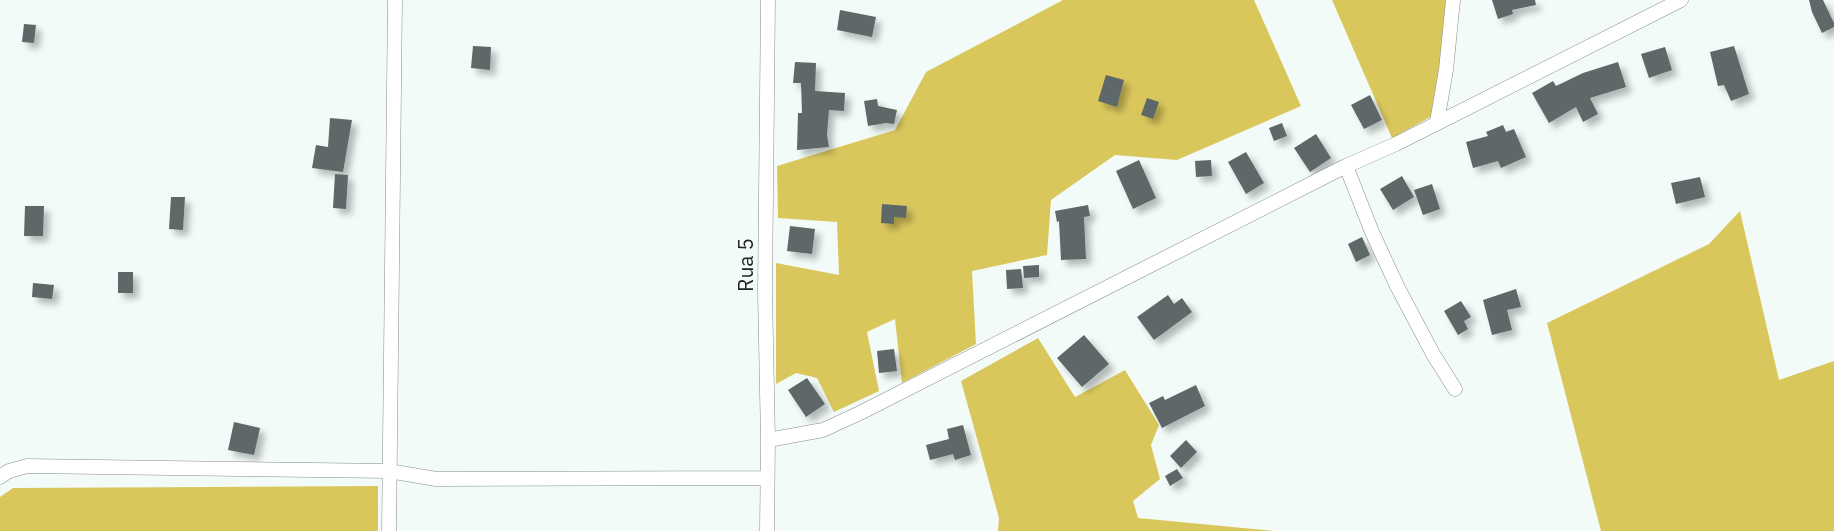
<svg xmlns="http://www.w3.org/2000/svg" width="1834" height="531" font-family="'IBM Plex Sans',sans-serif">
  <style>
    .forest { fill: #dac75c }
    .building { fill: #5f6768; filter: url(#shadow) }
    .lines { fill: none; stroke-linecap: round; stroke-linejoin: round }
    .street-casing { stroke: #858d8a; stroke-width: 15 }
    .street { stroke: #fff; stroke-width: 14 }
    .labels { text-anchor: middle; dominant-baseline: central; stroke-width: 6; stroke-linejoin: round; paint-order: stroke }
    .street-label { font-size: 21px; fill: #222524; stroke: #f2fbf7 }
  </style>
  <defs>
    <filter id="shadow"><feDropShadow dx="5.5" dy="5.5" stdDeviation="3" flood-color="#0004"/></filter>
  </defs>
  <rect width="100%" height="100%" fill="#f2fbf7"/>
  <path class="forest" d="M1063,0H1254L1301,106L1177,160L1115,155L1051,200L1047,255L972,271L976,344L902,383L895,319L867,332L879,391L834,412L817,378L796,373L776,384V263L839,275L837,222L778,218L777,166L895,130L926,72Z
    M1332,0H1447L1434,115L1392,138Z
    M1740,211L1779,380L1834,361V531H1601L1547,323L1709,244Z
    M1038,338L1075,397L1125,370L1159,425L1151,445L1160,479L1133,501L1138,518L1274,531H998L999,518L961,381Z
    M378,486V531H0V497L13,488Z"/>
  <path class="building" d="M1492,0H1535L1536,5L1512,10L1513,14L1498,19Z
    M1809,0H1823L1834,23V27L1822,33L1812,12Z
    M840,10L876,17L872,37L837,30Z
    M24,24L36,25L34,43L22,42Z
    M473,46L491,47L490,70L471,68Z
    M1734,46L1749,94L1731,101L1724,85L1718,86L1710,52Z
    M1665,47L1672,70L1649,78L1641,54Z
    M795,62L816,63L815,91L845,93L844,111L829,110L827,135L829,147L797,150L798,113H802L801,83H793Z
    M1618,62L1626,87L1590,98L1598,114L1583,122L1576,107L1549,123L1532,93L1553,81L1556,86L1583,73Z
    M1106,75L1124,80L1117,107L1098,101Z
    M1370,95L1382,120L1364,129L1351,105Z
    M1147,98L1159,102L1153,119L1141,115Z
    M877,99L878,106L897,110L894,124L886,123L868,126L864,101Z
    M330,118L352,120L343,172L312,168L316,145L328,147Z
    M1282,123L1287,136L1274,141L1269,128Z
    M1503,125L1506,132L1514,129L1526,157L1501,168L1498,161L1473,168L1466,142L1488,136L1486,132Z
    M1316,134L1331,158L1310,172L1294,148Z
    M1246,152L1264,183L1246,194L1228,162Z
    M1139,160L1156,198L1133,209L1116,171Z
    M1211,160L1212,176L1196,177L1195,161Z
    M335,174L348,175L346,209L333,208Z
    M1402,176L1414,197L1393,210L1380,189Z
    M1700,177L1705,197L1676,204L1671,183Z
    M1432,184L1440,209L1423,215L1414,190Z
    M171,197H185L183,230L169,229Z
    M882,204L907,206L906,218L894,217V224L881,223Z
    M1088,205L1090,216L1084,217L1086,259L1061,260L1059,221L1057,222L1055,211Z
    M25,206H44L43,236H24Z
    M790,226L815,229L812,254L787,251Z
    M1362,237L1370,255L1356,262L1348,244Z
    M1039,265V277L1024,278L1023,266Z
    M1021,269L1023,288L1007,289L1006,270Z
    M118,272H133V293H118Z
    M33,283L54,285L52,299L32,297Z
    M1516,289L1521,307L1507,310L1512,330L1492,335L1483,300Z
    M1168,295L1174,304L1182,298L1192,312L1154,340L1137,317Z
    M1461,301L1471,317L1464,321L1468,329L1458,335L1444,311Z
    M1084,335L1109,364L1082,387L1057,358Z
    M894,349L897,371L879,373L877,351Z
    M807,378L825,404L806,417L788,390Z
    M1196,385L1205,406L1162,428L1149,403L1163,396L1165,400Z
    M234,422L260,428L254,455L228,450Z
    M963,425L971,455L955,460L953,454L930,460L926,445L949,439L947,429Z
    M1186,440L1197,452L1181,468L1170,456Z
    M1177,469L1183,478L1170,486L1165,476Z"/>
  <g class="lines">
    <defs>
      <path id="street" d="M1437,122L1446,70L1453,0
        M1346,166L1372,232L1397,286L1433,354L1455,389
        M768,440L823,430L860,413L1346,166L1396,144L1681,0
        M0,477L9,471L27,466L389,471L436,479L767,478
        M389,531L395,0
        M767,531L768,440L765,292L768,0"/>
    </defs>
    <use href="#street" class="street-casing"/>
    <use href="#street" class="street"/>
  </g>
  <g class="labels">
    <g class="street-label">
      <text transform="translate(745 265) rotate(-90)">Rua 5</text>
    </g>
  </g>
</svg>
